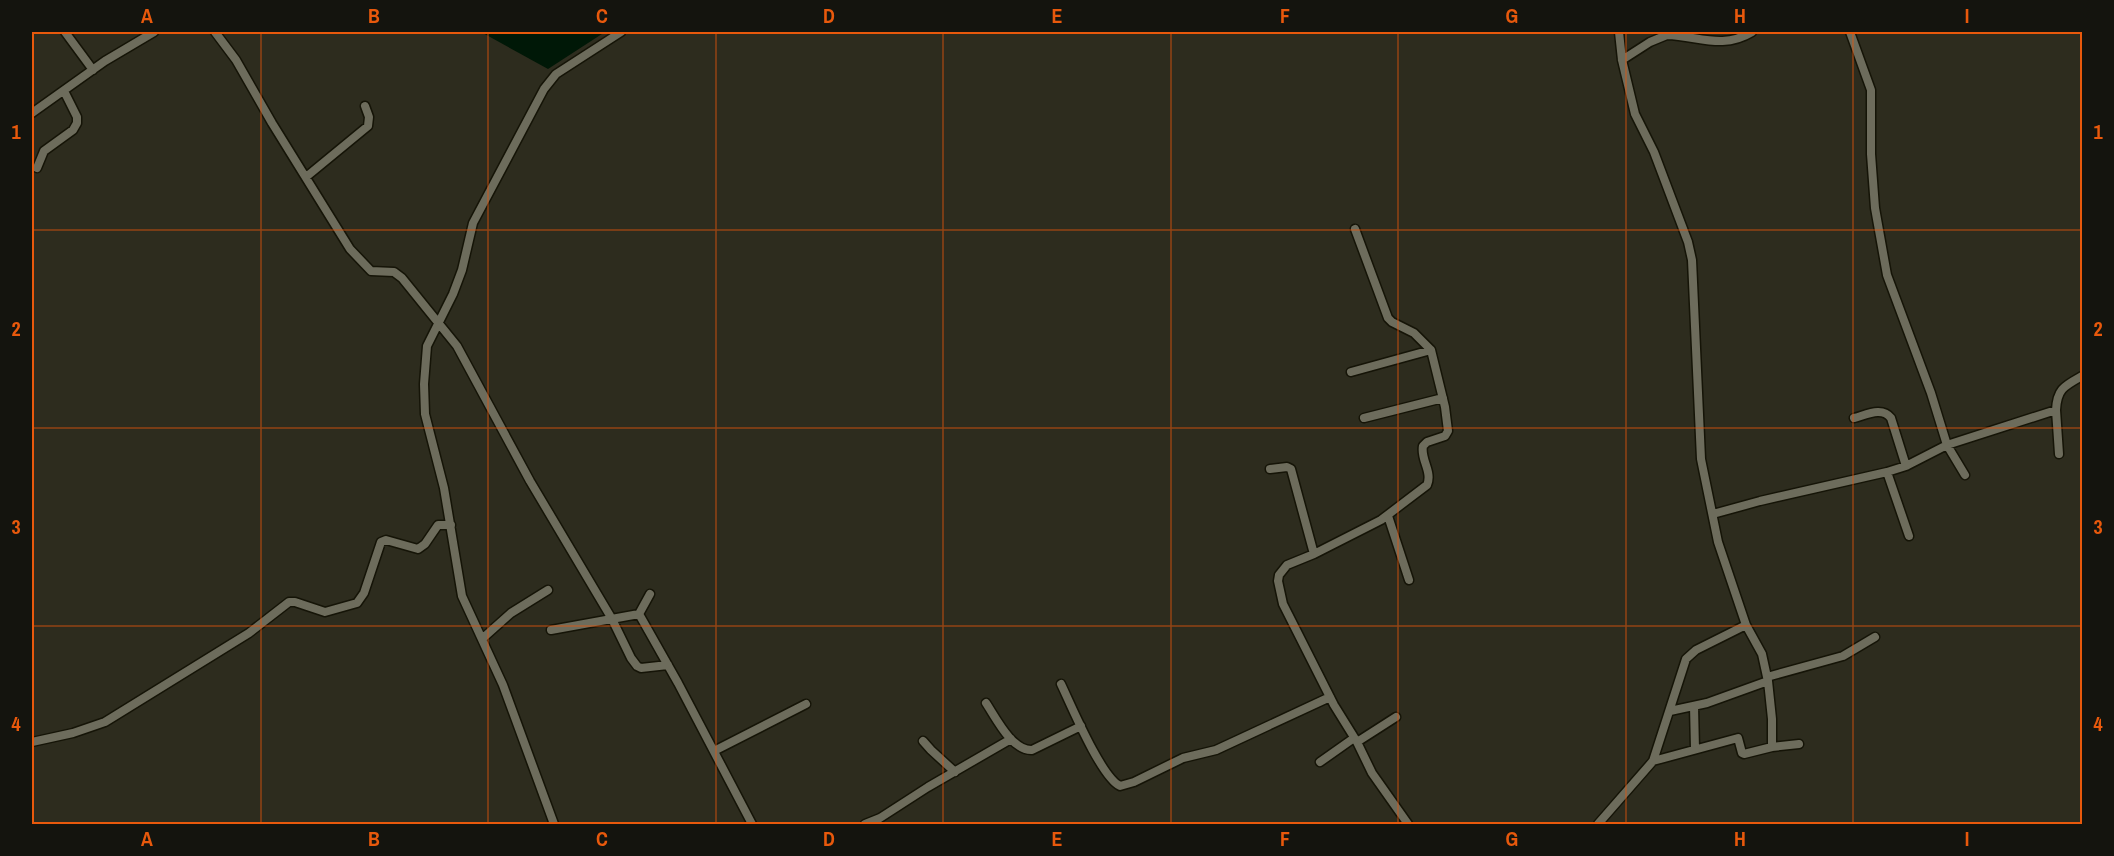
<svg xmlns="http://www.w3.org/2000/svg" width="2114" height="856" font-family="'Archivo Narrow',sans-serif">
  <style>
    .water { fill: #001807 }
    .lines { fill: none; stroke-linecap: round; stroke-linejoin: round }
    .minor-casing { stroke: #151407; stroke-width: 11 }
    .minor { stroke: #6d6c5c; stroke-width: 8 }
    .grid { fill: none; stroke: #e8590c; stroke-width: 1.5; stroke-opacity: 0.55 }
    .neatline { fill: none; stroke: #e8590c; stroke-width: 2 }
    .grid-label { font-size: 20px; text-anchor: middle; font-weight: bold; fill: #e8590c }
  </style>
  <rect width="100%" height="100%" fill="#2d2c1e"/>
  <path class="water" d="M481,32H605L548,69Z"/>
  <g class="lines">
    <defs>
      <path id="minor" d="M65,32L93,70
        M215,32L236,60L272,123L350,249L371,271L394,272L402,278L457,346L530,481L612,619L631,658L637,666L641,668L668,665
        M1619,32L1622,60L1635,114L1654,152L1688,242L1692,260L1701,459L1718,542L1746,625L1762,654L1767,677
        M1850,32L1871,90V154L1875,208L1887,275L1931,393L1947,445L1965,475
        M1667,35C1699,36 1722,50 1752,32
        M1622,60L1650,42L1667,35L1666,32
        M32,113L105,61L154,32
        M37,168L44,151L73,130L77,123V117L64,91
        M306,177L368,126L369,117L365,106
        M1355,229L1388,318L1392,322L1414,333L1431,350L1445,407L1448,431L1445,436L1427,442L1423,446C1420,459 1433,472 1427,485L1381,520L1314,554L1287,565L1279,575L1278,581L1283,604L1334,705L1357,742L1372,773L1408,824
        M1351,372L1431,350
        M2056,410C2057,389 2064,386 2082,376
        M1364,418L1443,398
        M1854,418C1866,415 1882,406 1891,418L1906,466
        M1270,469L1287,467L1291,469L1314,554
        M1887,472L1909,536
        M1713,514L1760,501L1887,472L1906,466L1947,445L2056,410L2059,454
        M1388,516L1409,580
        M650,594L639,614L678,683L752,824
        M551,630L639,614
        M483,638L511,613L548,590
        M1768,681L1772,719V747
        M1061,684C1071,705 1101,777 1120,786L1134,782L1183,758L1216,750L1330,697
        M986,703C996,718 1012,751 1032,750L1081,726
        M1694,706L1695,749
        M1670,711L1707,703L1768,681L1767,677L1843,656L1875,637
        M923,741L931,750L955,772
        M32,742L73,733L105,722L249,633L289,602H295L325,612L357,603L364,593L381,542L386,540L418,549L425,544L438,525H451
        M1357,742L1396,717
        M714,751L806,704
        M1653,761L1738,738L1742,753L1744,754L1772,747L1799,744
        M1320,762L1354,738
        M554,824L503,685L462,596L444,488L425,414L424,384L427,346L453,294L462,270L473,223L544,89L556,74L621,32
        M865,824L880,818L928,787L1011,739
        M1598,824L1653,761L1686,659L1696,650L1746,625"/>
    </defs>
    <use href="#minor" class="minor-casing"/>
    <use href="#minor" class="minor"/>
  </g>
  <path class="grid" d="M261,32V824M488,32V824M716,32V824M943,32V824M1171,32V824M1398,32V824M1626,32V824M1853,32V824M32,230H2082M32,428H2082M32,626H2082"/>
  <rect width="2114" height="856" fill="none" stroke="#14140e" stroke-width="66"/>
  <rect x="33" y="33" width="2048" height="790" class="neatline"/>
  <g class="grid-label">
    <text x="147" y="23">A</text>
    <text x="374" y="23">B</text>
    <text x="602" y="23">C</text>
    <text x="829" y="23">D</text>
    <text x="1057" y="23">E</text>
    <text x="1285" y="23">F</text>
    <text x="1512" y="23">G</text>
    <text x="1740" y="23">H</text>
    <text x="1967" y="23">I</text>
    <text x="16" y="139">1</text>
    <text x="2098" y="139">1</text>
    <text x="16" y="336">2</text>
    <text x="2098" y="336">2</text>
    <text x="16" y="534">3</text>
    <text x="2098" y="534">3</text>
    <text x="16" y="731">4</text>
    <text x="2098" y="731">4</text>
    <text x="147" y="846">A</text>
    <text x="374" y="846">B</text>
    <text x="602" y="846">C</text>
    <text x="829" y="846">D</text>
    <text x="1057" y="846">E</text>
    <text x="1285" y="846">F</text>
    <text x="1512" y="846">G</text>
    <text x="1740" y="846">H</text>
    <text x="1967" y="846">I</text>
  </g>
</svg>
